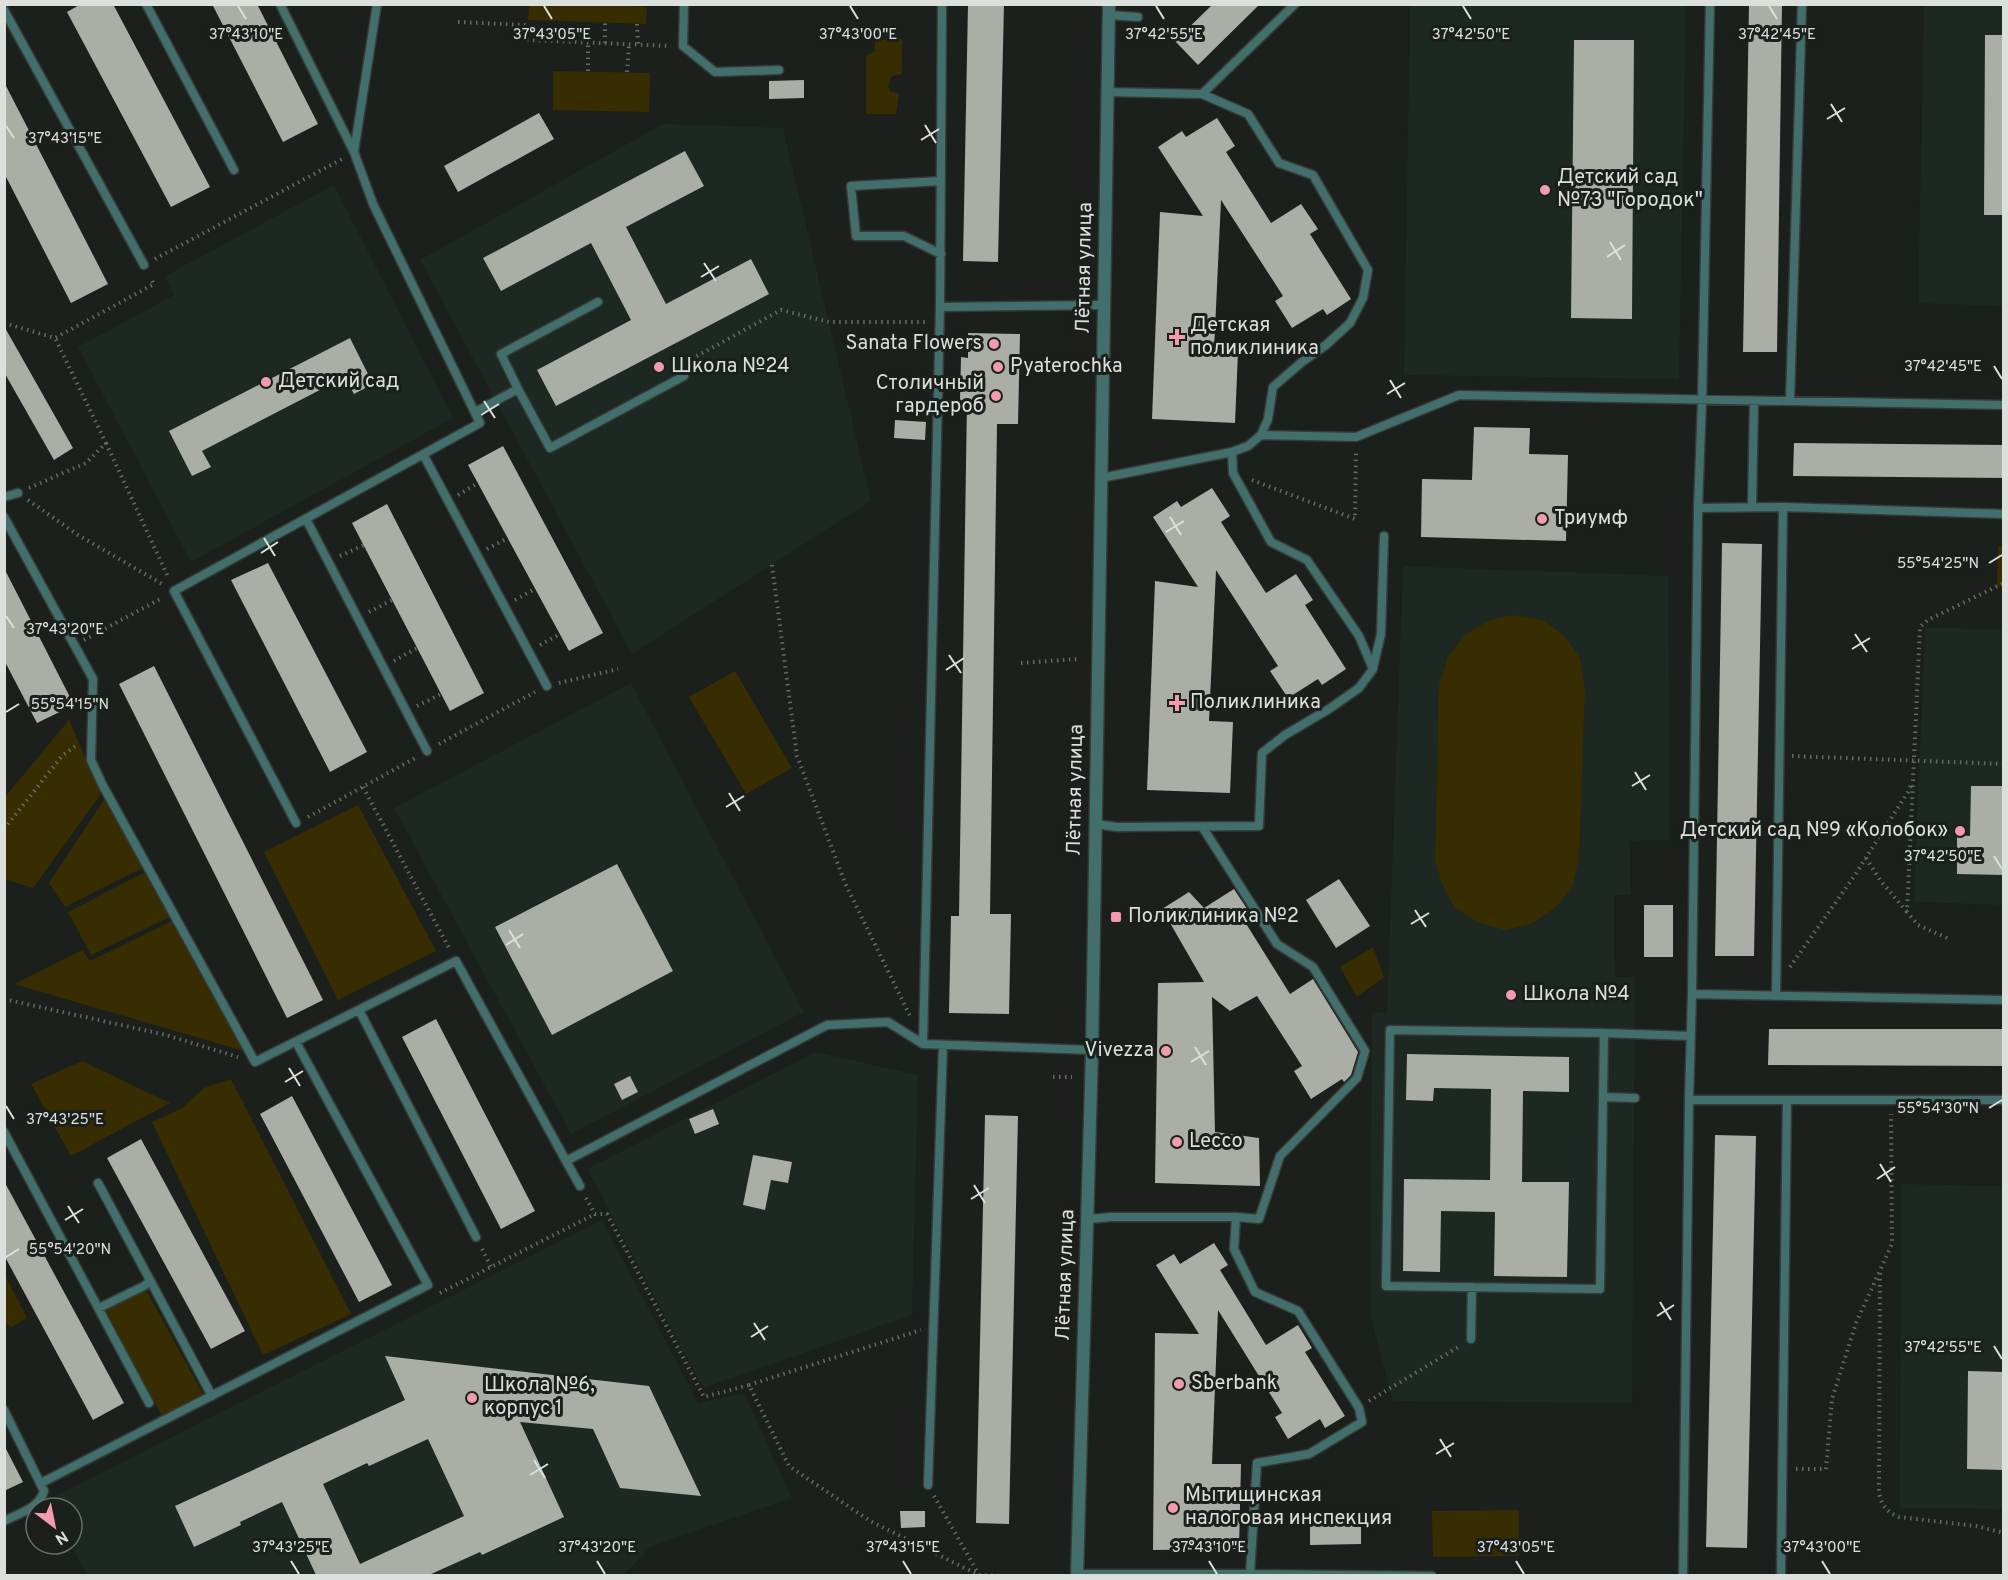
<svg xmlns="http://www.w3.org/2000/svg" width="2008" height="1580" font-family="Overpass,sans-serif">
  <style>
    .built { fill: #1c2821 }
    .green { fill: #372d00 }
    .building { fill: #aaaea6; fill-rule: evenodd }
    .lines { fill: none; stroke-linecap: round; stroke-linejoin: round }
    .service-casing { stroke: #363b38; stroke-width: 11 }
    .tertiary-casing { stroke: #363b38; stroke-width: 15 }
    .path { stroke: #666a67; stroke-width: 4; stroke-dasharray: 1.5 4.5; stroke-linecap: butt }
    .service { stroke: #426f6b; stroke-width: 8 }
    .tertiary { stroke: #426f6b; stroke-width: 12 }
    .ticks { fill: none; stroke: #dce0dd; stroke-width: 2 }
    .poi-dot { fill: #f29aaf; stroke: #1b201d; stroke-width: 2 }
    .labels { text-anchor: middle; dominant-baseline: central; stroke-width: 6; stroke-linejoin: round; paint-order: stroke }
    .poi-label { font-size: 20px; fill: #dce0dd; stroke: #1b201d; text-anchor: start }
    .street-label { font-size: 20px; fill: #dce0dd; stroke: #1b201d }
    .ticks-label { font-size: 15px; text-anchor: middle; fill: #dce0dd; stroke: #1b201d; stroke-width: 6; stroke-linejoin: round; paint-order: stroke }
  </style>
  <rect width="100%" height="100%" fill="#1b201d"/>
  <path class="built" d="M1410,5H1686L1679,379L1404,375Z
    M1924,5H2003V306L1918,303Z
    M663,124L783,128L871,501L632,654L420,260Z
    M334,185L453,418L191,562L78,347L174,295L165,276Z
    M1403,566L1668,576L1670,840L1630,841L1631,895H1614L1615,977H1635L1632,1403L1393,1401L1370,1314L1372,1013L1387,1012Z
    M1925,627L2003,630V905L1914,902Z
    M631,683L804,1012L571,1134L394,808Z
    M816,1052L918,1075L912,1315L703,1388L587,1169Z
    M1901,1184L2003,1186V1509L1900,1508Z
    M602,1220L698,1403L744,1393L792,1498L651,1546L623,1576L87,1575L70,1544H72V1508H57V1495Z"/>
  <path class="green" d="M618,5L647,7L646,24L528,20L529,5Z
    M902,39V74L892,76L888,86L890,91L899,94L896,114H866V56L875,51V40Z
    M553,71L650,73L649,112L553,110Z
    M1998,546L2003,547V587H1997Z
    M1513,615L1543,620L1565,637L1580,658L1585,689L1579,859L1572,887L1555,908L1531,924L1505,930L1479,923L1454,907L1442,884L1435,860L1439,686L1448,656L1466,634L1490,620Z
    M735,671L792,768L746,794L689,697Z
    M69,720L101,794L33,888L5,879V797Z
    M105,798L144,867L65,907L49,883Z
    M358,805L436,951L338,1000L264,852Z
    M147,871L172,916L91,955L68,912Z
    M172,921L244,1051L14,984L82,950L90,961Z
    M1373,947L1384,977L1357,997L1340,967Z
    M82,1061L170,1103L71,1156L31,1084Z
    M231,1079L351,1314L263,1355L152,1122L182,1108L204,1088Z
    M5,1275L27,1318L11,1327L5,1323Z
    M144,1286L203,1394L162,1416L104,1308Z
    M1519,1510V1556L1433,1557L1432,1511Z"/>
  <path class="building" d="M81,4H113L210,187L171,207L67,12Z
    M212,4H257L318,124L283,142Z
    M968,4H1004L998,262L963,261Z
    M1213,4H1260L1198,65L1175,41Z
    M1749,4H1782L1777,352H1743Z
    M1985,35H2004V215H1984Z
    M1574,40H1634L1632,319L1571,318Z
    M804,80V98L769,99V81Z
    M4,82L108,284L71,303L4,173Z
    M539,113L554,139L458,192L444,166Z
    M1217,118L1235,146L1226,152L1271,223L1301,204L1318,229L1310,234L1351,299L1327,315L1323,309L1292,328L1275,301L1283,296L1221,200L1214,351L1238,352L1235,423L1152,419L1160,212L1203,216L1158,147L1182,131L1186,137Z
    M685,151L704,186L626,227L666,304L751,259L769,294L556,406L537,370L631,320L591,243L501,291L483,258Z
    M4,326L73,448L54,460L4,372Z
    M968,333L1020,334L1018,424H997L990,914H1011L1009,1014L949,1013L951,916H959L967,401H960L961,357L968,358Z
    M350,338L373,384L354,394L345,377L202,451L211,467L192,476L169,431Z
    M895,420L926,422L925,440L894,438Z
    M1474,427L1530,428L1529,454L1568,455L1566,541L1421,537L1422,479L1472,480Z
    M1794,443L2004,445V478L1793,476Z
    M503,446L603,633L569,651L468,465Z
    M1212,488L1230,516L1221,522L1266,593L1296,574L1313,600L1305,605L1346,669L1322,685L1318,679L1288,698L1270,671L1278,666L1216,570L1209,721L1233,722L1230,793L1147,790L1155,581L1198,587L1153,517L1177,501L1181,507Z
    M387,504L484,693L450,711L352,523Z
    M1722,543L1762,544L1754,956H1715Z
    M268,563L367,752L330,772L231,580Z
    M4,568L74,705L37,723L4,660Z
    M154,666L323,1000L287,1018L119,684Z
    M1971,786H2004V875L1957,874V835L1970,836Z
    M617,864L673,971L552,1035L495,927Z
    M1339,879L1370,926L1336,948L1306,900Z
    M1234,889L1253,918L1245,922L1290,994L1313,979L1358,1052L1351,1075L1344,1082L1342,1079L1311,1099L1294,1071L1302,1066L1257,996L1230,1011L1212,997L1215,1132L1259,1138L1260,1186L1155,1183L1158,983L1204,982L1162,909L1189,892L1204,908Z
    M1644,905H1673V957H1644Z
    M436,1019L535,1211L501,1229L402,1037Z
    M1769,1029H2004V1066L1768,1065Z
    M1407,1054L1569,1057V1092L1523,1091L1522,1182H1569L1567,1277L1494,1276L1495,1212L1441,1211L1440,1272L1403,1271L1404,1179L1490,1180L1491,1089L1434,1088L1433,1101L1406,1100Z
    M630,1076L638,1092L622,1100L614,1084Z
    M292,1096L392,1285L359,1302L260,1114Z
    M713,1109L719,1124L695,1134L689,1119Z
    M985,1115L1018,1116L1009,1524L976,1523Z
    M1715,1135L1756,1136L1747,1548L1706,1547Z
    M141,1139L245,1331L211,1349L107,1158Z
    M753,1155L792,1162L788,1183L771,1180L765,1210L743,1205Z
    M4,1181L124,1403L93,1420L4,1255Z
    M1214,1243L1228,1265L1220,1270L1266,1345L1298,1325L1312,1348L1305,1352L1345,1416L1325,1428L1320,1419L1288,1439L1275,1417L1282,1413L1218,1310L1212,1464H1241L1239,1549L1153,1550L1155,1333L1199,1334L1156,1265L1174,1254L1180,1264Z
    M385,1356L649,1386L701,1496L620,1488L593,1429L520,1422L564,1517L482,1555L480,1552L429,1575H316L282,1502L240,1522L241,1525L194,1547L175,1506L405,1400ZM428,1439L464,1516L360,1564L323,1484L367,1463L369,1466Z
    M1968,1371L2004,1372V1470L1967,1469Z
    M4,1445L23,1482L4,1491Z
    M900,1511H925V1527L901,1528Z
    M1310,1519H1361V1544L1310,1545Z"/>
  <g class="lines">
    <defs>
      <path id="service" d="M146,4L234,170
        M280,4L354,152
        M684,4L683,46L715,72L779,70
        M1710,4L1702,401L1698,508L1692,994L2004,1000
        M4,10L144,265
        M1108,15L1138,17
        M1202,94L1295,4
        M941,254L904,236H856L851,186L941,181
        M940,307L1104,305
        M518,389L550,448L684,376
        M1790,401L1802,4
        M475,412L518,389L501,354L598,302
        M1261,435L1356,437L1459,395L2004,405
        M423,454L547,686
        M1101,478L1232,452L1248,446L1261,435L1268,419L1273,387L1302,362L1326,345L1350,323L1363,298L1368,270L1313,175L1279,163L1248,114L1202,94L1107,92
        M4,497L18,493
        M1752,507L1754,401
        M1698,508L1783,507L2004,514
        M4,517L93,679L91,760L102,784L255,1062L456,961L566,1161
        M306,519L427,751
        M1373,668L1381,634L1384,536
        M296,823L174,591L480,423L373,204L354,152L377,4
        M1095,824L1117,827L1259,826L1262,753L1285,735L1329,709L1359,688L1373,669L1359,636L1307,560L1271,542L1233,473L1232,452
        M1776,996L1783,507
        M359,1010L476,1237
        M1604,1033L1600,1289L1386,1286L1390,1030L1604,1033L1690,1036
        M923,1044L940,307L942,4
        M1603,1097L1635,1098
        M1689,1100L1692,994
        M4,1132L149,1403
        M98,1183L212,1396
        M580,1186L566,1161L827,1025L888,1022L923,1044L1092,1050
        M1087,1219L1112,1217H1236L1259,1219L1280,1156L1357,1078L1365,1051L1313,967L1277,944L1203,828
        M99,1308L144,1286L150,1281
        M1471,1339L1472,1287
        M4,1410L44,1491C39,1508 20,1513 4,1521
        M41,1483L428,1285L296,1042
        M928,1485L943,1045
        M1077,1574H1250L1257,1463L1309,1454L1362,1422L1359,1408L1298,1311L1255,1292L1234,1249L1236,1217
        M1250,1574L1432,1576
        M1781,1575L1787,1100H2004
        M1683,1576L1689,1100H1787"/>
      <path id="tertiary" d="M1077,1576L1092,1050L1109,4"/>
    </defs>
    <use href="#service" class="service-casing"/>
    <use href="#tertiary" class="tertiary-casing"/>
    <path class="path" d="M458,22L526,25V40L671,46
      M637,24L638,45
      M605,43V23
      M588,71V43
      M627,72L629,44
      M155,259L344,158
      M2003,311H2004
      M4,323L55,338L154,284L150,277
      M686,362L781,310L829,322H928
      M1026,365H1085
      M106,443L169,579
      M1252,480L1355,519L1356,450
      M29,488L86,463L106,443L55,338
      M458,495L478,483
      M28,500L78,535L164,585
      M487,549L508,538
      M340,556L364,545
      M772,565L797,756L845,883L910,1016
      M515,600L535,589
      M369,612L392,600
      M84,640L162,598
      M540,645L560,634
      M394,661L417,648
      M1021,663L1077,659
      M559,683L618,669
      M417,706L441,694
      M439,744L535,692
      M1792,756L2004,764
      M363,787L450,950
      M308,817L417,757
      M4,829L62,756L78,744
      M1866,858L1880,880L1907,912
      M1947,938L1918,925L1907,912L1920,627L1928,620L2004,583
      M1790,967L1855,875L1908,792L1912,783
      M4,999L166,1035L238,1057
      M1053,1077H1072
      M586,1198L595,1214H607L704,1397L749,1385L789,1466L870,1521L979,1575L1002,1576
      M482,1249L491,1267
      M1880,1273L1879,1493C1882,1506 1887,1512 1899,1517L1976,1526L2004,1533
      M440,1293L595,1214
      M749,1385L921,1330
      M1369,1401L1460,1346
      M1796,1469H1826L1832,1399L1856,1323L1892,1244L1891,1114
      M934,1496L978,1573
      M665,1576H721"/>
    <use href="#service" class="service"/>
    <use href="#tertiary" class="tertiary"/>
  </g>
  <path class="ticks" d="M238,6L246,19M544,6L552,19M850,6L858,19M1156,6L1164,19M1463,6L1471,19M1769,6L1777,19M1831,104L1842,122M1827,119L1845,108M925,125L936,143M6,126L14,138M921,140L939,129M1610,242L1621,260M1607,257L1625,245M704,263L716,281M701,277L719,266M1994,366L2002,379M1390,380L1401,398M1387,394L1405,383M484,401L495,418M481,415L499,404M1170,517L1181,535M1166,532L1184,521M264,538L275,556M261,553L278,542M1989,563L2002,555M6,616L14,628M1855,634L1867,652M1852,649L1870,638M949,655L961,673M946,670L964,658M6,712L19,704M1635,772L1646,790M1632,786L1650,775M729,793L740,811M726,807L744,796M1994,856L2002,869M1415,910L1426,927M1411,924L1429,913M509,930L520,948M506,945L523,934M1195,1047L1206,1065M1191,1062L1209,1051M289,1068L300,1086M285,1082L303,1071M6,1106L14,1119M1989,1108L2002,1100M1880,1164L1891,1182M1877,1179L1895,1167M974,1185L985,1203M971,1199L989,1188M68,1206L79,1223M65,1220L83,1209M6,1257L19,1249M1660,1302L1671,1320M1657,1316L1674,1305M754,1323L765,1340M751,1337L768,1326M1994,1346L2002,1359M1440,1439L1451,1457M1436,1454L1454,1443M534,1460L545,1478M530,1475L548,1464M291,1561L299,1574M597,1561L605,1574M903,1561L911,1574M1209,1561L1217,1574M1516,1561L1524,1574M1822,1561L1830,1574"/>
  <g class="poi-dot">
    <circle cx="1545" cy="190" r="6"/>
    <path d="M1174 328h6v6h6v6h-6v6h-6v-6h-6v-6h6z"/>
    <circle cx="994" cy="344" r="6"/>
    <circle cx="659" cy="367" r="6"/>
    <circle cx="998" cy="367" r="6"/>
    <circle cx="266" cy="382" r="6"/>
    <circle cx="996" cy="396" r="6"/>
    <circle cx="1542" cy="519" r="6"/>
    <path d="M1174 694h6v6h6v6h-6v6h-6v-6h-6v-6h6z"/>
    <circle cx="1960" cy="831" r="6"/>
    <rect x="1110" y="911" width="12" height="12" rx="3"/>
    <circle cx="1511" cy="995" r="6"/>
    <circle cx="1166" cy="1051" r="6"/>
    <circle cx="1177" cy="1142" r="6"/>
    <circle cx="1179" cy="1384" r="6"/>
    <circle cx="472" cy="1398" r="6"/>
    <circle cx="1173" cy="1508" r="6"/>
  </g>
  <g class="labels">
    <g class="poi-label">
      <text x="1557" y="178">Детский сад<tspan x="1557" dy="23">№73 "Городок"</tspan></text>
      <text x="1190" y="326">Детская<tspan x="1190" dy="23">поликлиника</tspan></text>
      <text x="982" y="344" text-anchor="end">Sanata Flowers</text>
      <text x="671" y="367">Школа №24</text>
      <text x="1010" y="367">Pyaterochka</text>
      <text x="278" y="382">Детский сад</text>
      <text x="984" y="384" text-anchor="end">Столичный<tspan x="984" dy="23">гардероб</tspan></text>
      <text x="1554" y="519">Триумф</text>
      <text x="1190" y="703">Поликлиника</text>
      <text x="1948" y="831" text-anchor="end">Детский сад №9 «Колобок»</text>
      <text x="1128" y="917">Поликлиника №2</text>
      <text x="1523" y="995">Школа №4</text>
      <text x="1154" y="1051" text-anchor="end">Vivezza</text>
      <text x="1189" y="1142">Lecco</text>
      <text x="1191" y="1384">Sberbank</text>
      <text x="484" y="1386">Школа №6,<tspan x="484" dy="23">корпус 1</tspan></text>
      <text x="1185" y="1496">Мытищинская<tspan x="1185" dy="23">налоговая инспекция</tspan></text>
    </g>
    <g class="street-label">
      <text transform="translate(1085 268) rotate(-89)">Лётная улица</text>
      <text transform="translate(1076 790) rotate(-89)">Лётная улица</text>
      <text transform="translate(1066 1275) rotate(-88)">Лётная улица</text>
    </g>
  </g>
  <g class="ticks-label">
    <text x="1777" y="39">37°42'45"E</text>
    <text x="246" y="39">37°43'10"E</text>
    <text x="552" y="39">37°43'05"E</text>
    <text x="858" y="39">37°43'00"E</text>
    <text x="1164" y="39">37°42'55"E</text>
    <text x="1471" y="39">37°42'50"E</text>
    <text x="65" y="143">37°43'15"E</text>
    <text x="1943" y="371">37°42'45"E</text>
    <text x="1938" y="568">55°54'25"N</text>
    <text x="65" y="634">37°43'20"E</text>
    <text x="70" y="709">55°54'15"N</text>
    <text x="1943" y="861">37°42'50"E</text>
    <text x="1938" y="1113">55°54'30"N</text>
    <text x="65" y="1124">37°43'25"E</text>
    <text x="70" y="1254">55°54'20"N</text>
    <text x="1943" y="1352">37°42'55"E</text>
    <text x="291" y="1552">37°43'25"E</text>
    <text x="597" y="1552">37°43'20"E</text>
    <text x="903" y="1552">37°43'15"E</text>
    <text x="1209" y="1552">37°43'10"E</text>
    <text x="1516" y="1552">37°43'05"E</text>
    <text x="1822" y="1552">37°43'00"E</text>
  </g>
  <rect width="2008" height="1580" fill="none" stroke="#dce0dd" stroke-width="12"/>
  <g transform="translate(54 1526) rotate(148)"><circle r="28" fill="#1b201d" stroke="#686d6a" stroke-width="1.5"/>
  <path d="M0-4.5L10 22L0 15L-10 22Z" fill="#f29aaf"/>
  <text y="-9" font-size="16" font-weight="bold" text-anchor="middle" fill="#dce0dd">N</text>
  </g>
</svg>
